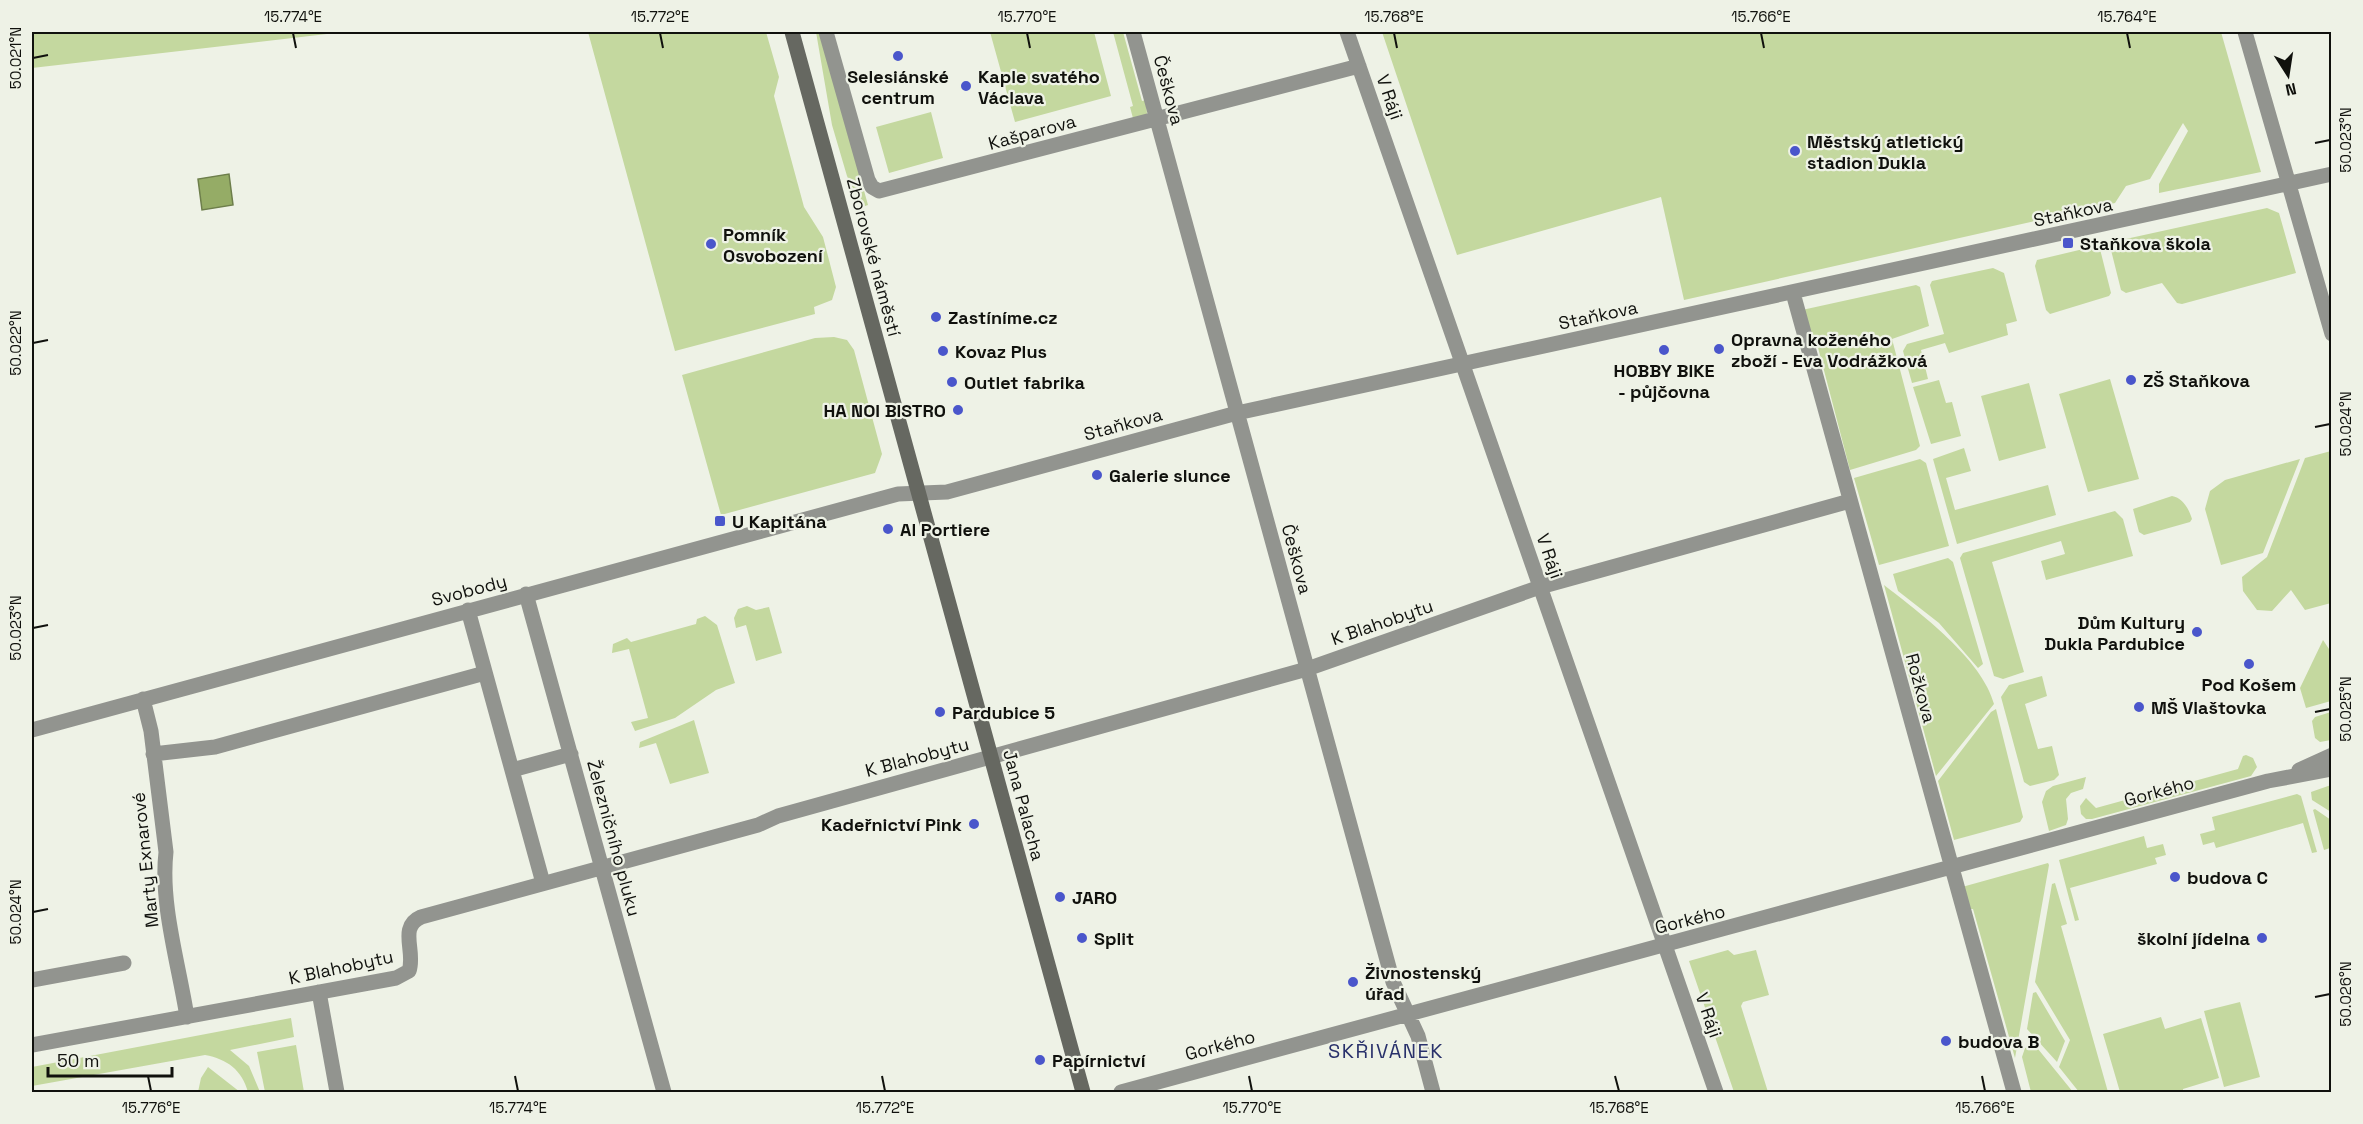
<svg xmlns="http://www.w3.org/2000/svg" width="2363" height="1124" font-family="'Space Grotesk',sans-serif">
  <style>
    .green { fill: #c4d89f }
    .water { fill: #95ac66; stroke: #6d7e4b; stroke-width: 1.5 }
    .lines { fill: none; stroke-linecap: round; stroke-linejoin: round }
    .minor { stroke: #92948f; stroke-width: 15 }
    .secondary { stroke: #666861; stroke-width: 15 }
    .ticks { fill: none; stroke: #10110d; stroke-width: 2 }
    .poi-dot { fill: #4a56cb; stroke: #eef2e6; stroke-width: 2 }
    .labels { text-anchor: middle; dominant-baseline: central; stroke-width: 4.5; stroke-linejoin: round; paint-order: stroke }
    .poi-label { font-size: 18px; font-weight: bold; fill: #10110d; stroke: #eef2e6; text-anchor: start }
    .street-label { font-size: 18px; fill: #10110d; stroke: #eef2e6 }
    .neighbourhood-label { font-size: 20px; letter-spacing: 1.5px; fill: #29316b; stroke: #eef2e6 }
    .neatline { fill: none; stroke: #10110d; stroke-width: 2 }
    .ticks-label { font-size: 15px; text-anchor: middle; fill: #10110d }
  </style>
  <rect width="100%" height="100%" fill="#eef2e6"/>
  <path class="green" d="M42,32H344L32,68V33Z
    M588,32H766L779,77L774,96L804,207L823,237L836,287L832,300L814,307L815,314L675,351Z
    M816,32H820L868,205L862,207L847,176L832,125Z
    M990,32H1094L1111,96L1015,122Z
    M1113,32H1123L1142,101L1146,100L1147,114L1134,122L1130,107L1133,106Z
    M1382,32H2221L2261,172L2159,193V184L2188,131L2183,123L2150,179L2126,186L2115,203L1684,300L1661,197L1457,255Z
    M931,112L943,158L889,173L876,127Z
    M2267,208L2279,213L2296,273L2182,304L2177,303L2162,283L2126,293L2121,290L2110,246L2112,242Z
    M2096,246L2100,249L2111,293L2109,296L2050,314L2046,310L2035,266L2037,260Z
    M1993,268L2004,273L2017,321L2006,324L2008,335L1949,353L1945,343L1921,350L1928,379L1912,383L1903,351L1907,344L1944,334L1930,285L1932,281Z
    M1916,285L1920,287L1929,326L1892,339L1920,446L1916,450L1850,470L1815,336L1809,333L1802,310Z
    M834,337L847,340L854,350L882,454L875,473L721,515L682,375L815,338Z
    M2110,379L2139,479L2088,492L2059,394Z
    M1939,380L1946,403L1952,402L1961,436L1931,444L1913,387Z
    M2029,383L2046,448L1999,461L1981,396Z
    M1964,448L1971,471L1946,478L1955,510L2048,485L2056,515L1957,544L1933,459Z
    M2331,451V603L2305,610L2291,590L2272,611L2257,610L2243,591L2242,577L2267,557L2305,458Z
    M1920,459L1926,463L1949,546L1879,565L1854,478Z
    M2300,459L2263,553L2221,565L2205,509L2210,491L2225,480Z
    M2172,496C2183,498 2189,509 2192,519L2190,522L2144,535L2139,532L2133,509Z
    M2115,511L2123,519L2133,556L2046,580L2041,561L2065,554L2061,541L1992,562L2024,672L2003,679L1994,676L1960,558L1963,553Z
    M1948,558L1953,562L1983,664L1978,668L1939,623L1898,591L1893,574Z
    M1884,585C1920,613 1982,659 1994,704L1936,776Z
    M747,606L756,610L769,607L782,653L756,661L746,625L736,628L734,618L738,609Z
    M705,616L717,625L735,683L716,690L675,718L635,731L631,722L648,718L629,649L612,653L613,644L627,638L631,642L696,624L697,619Z
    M2323,640L2331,652V701L2306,708L2300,688Z
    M2042,676L2047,696L2025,704L2038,749L2052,746L2059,775L2054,780L2030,786L2024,782L2001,697L2009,685Z
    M1996,709L2023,817L2020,822L1954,840L1938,781L1991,712Z
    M2331,712V740L2320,742L2315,738L2312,721L2315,717Z
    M694,720L709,773L670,784L656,743L639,748L640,742Z
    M2246,755L2253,758L2257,767L2251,776L2092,819H2086L2081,814L2080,806L2086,798L2096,808L2238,769L2243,756Z
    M2086,777L2083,789L2071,793L2066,799L2068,819L2066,825L2049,831L2042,802L2046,791L2053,786Z
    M2331,785H2332L2331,812L2312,800L2311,792Z
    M2297,794L2301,796L2317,852L2312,853L2303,823L2216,848L2214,842L2203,845L2200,834L2215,830L2212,817Z
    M2315,809L2331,820V852L2330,848L2324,850L2313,810Z
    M2144,836L2147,848L2163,844L2166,855L2155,858L2157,864L2070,888L2079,920L2075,921L2059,860Z
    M2048,863L2049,865L2015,1058L1973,909H1968L1962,887Z
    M2055,883L2067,924L2061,926L2108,1092H2079L2059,1067L2070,1040L2035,982L2052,884Z
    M1728,950L1734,955L1756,950L1769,995L1743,1002L1741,1006L1768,1092H1734L1689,961Z
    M2036,992L2065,1041L2057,1062L2027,1029L2033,993Z
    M2240,1002L2260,1077L2224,1087L2204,1011Z
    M2161,1017L2165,1029L2201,1018L2219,1078L2183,1089V1092H2120L2103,1034Z
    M291,1018L294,1037L230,1050L249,1066L260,1092H248C242,1070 227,1059 205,1055L32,1086V1067Z
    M296,1045L304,1092H265L257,1052Z
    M2028,1047L2038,1049L2073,1092H2031L2022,1057L2025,1048Z
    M208,1067L240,1092H198L201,1078Z"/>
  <path class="water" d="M229,174L233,205L202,210L198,179Z"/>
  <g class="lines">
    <path class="minor" d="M826,32L868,180L872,187L879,191L1359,66
      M1133,32L1393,982L1418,1036L1433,1092
      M1347,32L1716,1092
      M2245,32L2332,334
      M1793,293L2014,1092
      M526,594L664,1092
      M468,610L543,883
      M143,699L151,731L166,852C160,904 179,965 187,1017
      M32,730L898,494L947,492L1237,413L2332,174
      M153,754L215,747L485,673
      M512,770L571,754
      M2299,770L2332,755
      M32,980L124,963
      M319,992L337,1092
      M32,1045L396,978L409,971C416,952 398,927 421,917L758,825L778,816L1307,669L1540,587L1850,501
      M1121,1092L2268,781L2332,769"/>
    <path class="secondary" d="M792,32L1083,1092"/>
  </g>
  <path class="ticks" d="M293,33L296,48M660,33L663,48M1027,33L1030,48M1394,33L1397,48M1761,33L1764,48M2127,33L2130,48M33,58L48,55M2315,143L2330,140M33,343L48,340M2315,427L2330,424M33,628L48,625M2315,712L2330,709M33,912L48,909M2315,997L2330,994M148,1076L151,1091M515,1076L518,1091M882,1076L885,1091M1249,1076L1252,1091M1615,1076L1619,1091M1982,1076L1985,1091"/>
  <g class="poi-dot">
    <circle cx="898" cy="56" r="6"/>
    <circle cx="966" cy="86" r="6"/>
    <circle cx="1795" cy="151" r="6"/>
    <rect x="2062" y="237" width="12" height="12" rx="3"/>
    <circle cx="711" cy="244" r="6"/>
    <circle cx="936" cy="317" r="6"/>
    <circle cx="1719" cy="349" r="6"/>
    <circle cx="1664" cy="350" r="6"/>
    <circle cx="943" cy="351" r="6"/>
    <circle cx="2131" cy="380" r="6"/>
    <circle cx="952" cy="382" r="6"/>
    <circle cx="958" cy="410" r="6"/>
    <circle cx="1097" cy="475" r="6"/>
    <rect x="714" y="515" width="12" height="12" rx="3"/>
    <circle cx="888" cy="529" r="6"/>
    <circle cx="2197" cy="632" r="6"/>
    <circle cx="2249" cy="664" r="6"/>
    <circle cx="2139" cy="707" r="6"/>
    <circle cx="940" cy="712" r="6"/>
    <circle cx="974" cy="824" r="6"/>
    <circle cx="2175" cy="877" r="6"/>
    <circle cx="1060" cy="897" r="6"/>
    <circle cx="1082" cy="938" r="6"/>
    <circle cx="2262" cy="938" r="6"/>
    <circle cx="1353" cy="982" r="6"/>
    <circle cx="1946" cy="1041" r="6"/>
    <circle cx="1040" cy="1060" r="6"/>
  </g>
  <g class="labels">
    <g class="poi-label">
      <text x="898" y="76" text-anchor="middle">Selesiánské<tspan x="898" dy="21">centrum</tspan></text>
      <text x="978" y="76">Kaple svatého<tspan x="978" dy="21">Václava</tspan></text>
      <text x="1807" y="141">Městský atletický<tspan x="1807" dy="21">stadion Dukla</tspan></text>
      <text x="723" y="234">Pomník<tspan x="723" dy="21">Osvobození</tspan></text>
      <text x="2080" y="243">Staňkova škola</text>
      <text x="948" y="317">Zastíníme.cz</text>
      <text x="1731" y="339">Opravna koženého<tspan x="1731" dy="21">zboží - Eva Vodrážková</tspan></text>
      <text x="955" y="351">Kovaz Plus</text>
      <text x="1664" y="370" text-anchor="middle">HOBBY BIKE<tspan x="1664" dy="21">- půjčovna</tspan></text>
      <text x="2143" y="380">ZŠ Staňkova</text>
      <text x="964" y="382">Outlet fabrika</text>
      <text x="946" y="410" text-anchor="end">HA NOI BISTRO</text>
      <text x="1109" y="475">Galerie slunce</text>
      <text x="732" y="521">U Kapitána</text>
      <text x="900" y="529">Al Portiere</text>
      <text x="2185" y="622" text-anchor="end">Dům Kultury<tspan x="2185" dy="21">Dukla Pardubice</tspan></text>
      <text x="2249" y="684" text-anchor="middle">Pod Košem</text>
      <text x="2151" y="707">MŠ Vlaštovka</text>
      <text x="952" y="712">Pardubice 5</text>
      <text x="962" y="824" text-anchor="end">Kadeřnictví Pink</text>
      <text x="2187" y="877">budova C</text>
      <text x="1072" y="897">JARO</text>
      <text x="1094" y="938">Split</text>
      <text x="2250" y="938" text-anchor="end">školní jídelna</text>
      <text x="1365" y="972">Živnostenský<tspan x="1365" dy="21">úřad</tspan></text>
      <text x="1958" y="1041">budova B</text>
      <text x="1052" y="1060">Papírnictví</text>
    </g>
    <g class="street-label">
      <text transform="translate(1169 90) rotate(75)">Češkova</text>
      <text transform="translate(1390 97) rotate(71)">V Ráji</text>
      <text transform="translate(1032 132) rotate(-15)">Kašparova</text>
      <text transform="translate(2073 212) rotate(-12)">Staňkova</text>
      <text transform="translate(874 257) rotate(75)">Zborovské náměstí</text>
      <text transform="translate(1598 315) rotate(-12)">Staňkova</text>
      <text transform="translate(1123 424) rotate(-15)">Staňkova</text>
      <text transform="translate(1550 556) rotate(71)">V Ráji</text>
      <text transform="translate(1297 559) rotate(75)">Češkova</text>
      <text transform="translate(469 590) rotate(-15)">Svobody</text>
      <text transform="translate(1382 622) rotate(-19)">K Blahobytu</text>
      <text transform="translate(1921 688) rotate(75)">Rožkova</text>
      <text transform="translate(917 757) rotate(-15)">K Blahobytu</text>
      <text transform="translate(2159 791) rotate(-15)">Gorkého</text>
      <text transform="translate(1024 805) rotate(75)">Jana Palacha</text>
      <text transform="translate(614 838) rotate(75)">Železničního pluku</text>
      <text transform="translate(145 860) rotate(-96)">Marty Exnarové</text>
      <text transform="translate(1690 919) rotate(-14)">Gorkého</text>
      <text transform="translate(341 967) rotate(-12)">K Blahobytu</text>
      <text transform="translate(1709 1015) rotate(71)">V Ráji</text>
      <text transform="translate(1220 1045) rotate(-15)">Gorkého</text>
    </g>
    <g class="neighbourhood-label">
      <text x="1386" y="1051">SKŘIVÁNEK</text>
    </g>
  </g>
  <rect width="2363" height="1124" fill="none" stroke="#eef2e6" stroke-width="66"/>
  <g transform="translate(2288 75) rotate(168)" stroke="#eef2e6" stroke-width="4.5" paint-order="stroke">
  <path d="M0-4.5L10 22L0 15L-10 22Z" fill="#10110d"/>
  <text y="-9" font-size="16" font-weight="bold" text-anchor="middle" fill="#10110d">N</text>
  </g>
  <path d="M48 1067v9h124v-9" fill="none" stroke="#10110d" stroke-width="3"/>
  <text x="57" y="1067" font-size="18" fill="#10110d" stroke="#eef2e6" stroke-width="4.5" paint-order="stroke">50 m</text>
  <rect x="33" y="33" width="2297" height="1058" class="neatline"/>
  <g class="ticks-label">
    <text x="293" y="22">15.774°E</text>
    <text x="660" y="22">15.772°E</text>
    <text x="1027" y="22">15.770°E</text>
    <text x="1394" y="22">15.768°E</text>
    <text x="1761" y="22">15.766°E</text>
    <text x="2127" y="22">15.764°E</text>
    <text transform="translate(16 58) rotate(-90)" y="5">50.021°N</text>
    <text transform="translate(2346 140) rotate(-90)" y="5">50.023°N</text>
    <text transform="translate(16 343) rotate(-90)" y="5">50.022°N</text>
    <text transform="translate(2346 424) rotate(-90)" y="5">50.024°N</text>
    <text transform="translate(16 628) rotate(-90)" y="5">50.023°N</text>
    <text transform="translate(2346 709) rotate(-90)" y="5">50.025°N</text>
    <text transform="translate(16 912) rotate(-90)" y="5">50.024°N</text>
    <text transform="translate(2346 994) rotate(-90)" y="5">50.026°N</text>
    <text x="151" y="1113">15.776°E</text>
    <text x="518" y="1113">15.774°E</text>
    <text x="885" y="1113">15.772°E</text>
    <text x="1252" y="1113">15.770°E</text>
    <text x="1619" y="1113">15.768°E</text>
    <text x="1985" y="1113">15.766°E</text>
  </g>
</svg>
